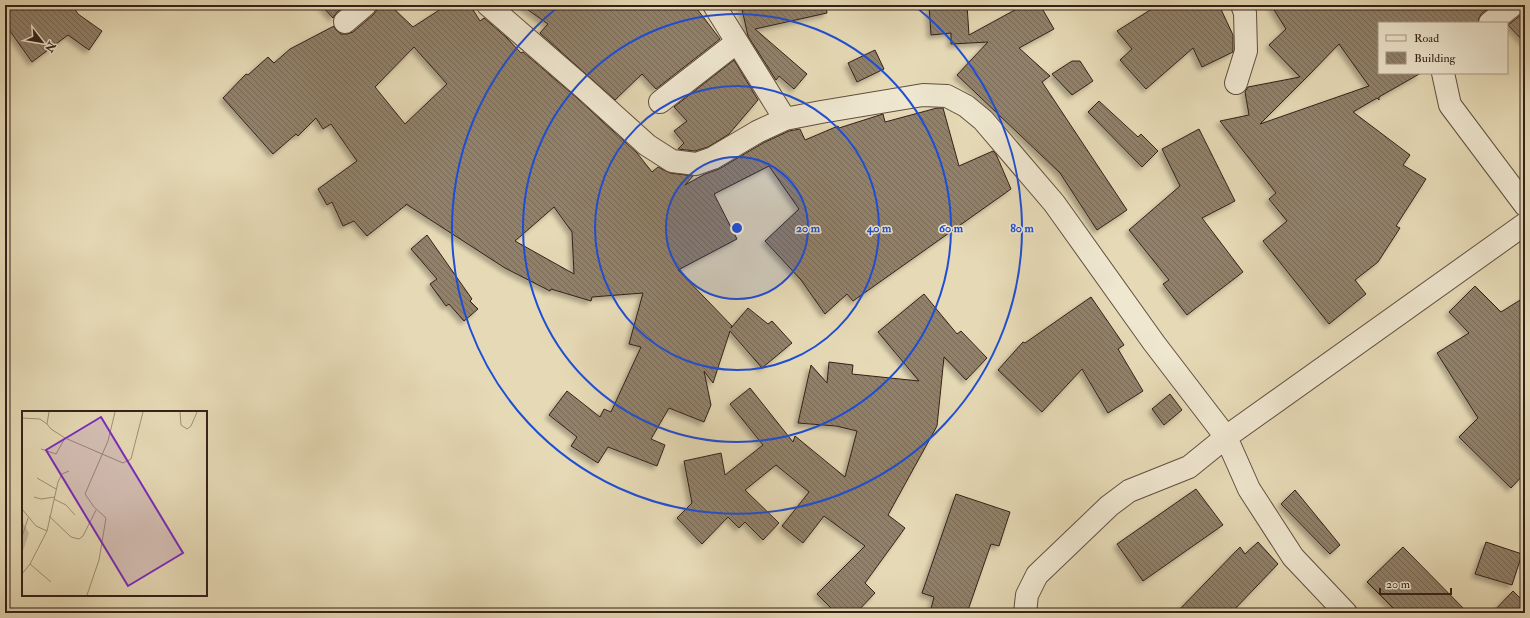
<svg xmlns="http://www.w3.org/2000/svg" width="1530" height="618" font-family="'IM FELL Double Pica',serif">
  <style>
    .building { fill: url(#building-back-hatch); stroke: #352119; fill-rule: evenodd; filter: url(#shadow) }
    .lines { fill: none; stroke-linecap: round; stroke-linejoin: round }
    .minor-casing { stroke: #614f40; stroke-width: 24 }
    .minor { stroke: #efe7d0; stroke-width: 22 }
    .ring { fill: none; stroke: #1d4ed8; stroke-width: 2 }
    .inset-road { fill: none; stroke: #9f9077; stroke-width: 1 }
    .view { fill: #7b2cbf; fill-opacity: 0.15; stroke: #7b2cbf; stroke-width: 2 }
    .inset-edge { fill: none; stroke: #352119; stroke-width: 2 }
    .centre { fill: #1d4ed8; stroke: #efe7d0; stroke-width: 2 }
    .ring-label { font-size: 12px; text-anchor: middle; font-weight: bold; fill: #1d4ed8; stroke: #efe7d0; stroke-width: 3; stroke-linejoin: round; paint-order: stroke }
  </style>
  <defs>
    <pattern id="building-back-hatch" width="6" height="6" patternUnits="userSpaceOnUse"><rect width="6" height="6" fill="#91816b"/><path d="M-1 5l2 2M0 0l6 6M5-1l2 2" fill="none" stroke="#776957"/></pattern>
    <filter id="shadow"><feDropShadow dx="-3.5" dy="3.5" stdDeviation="2" flood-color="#0004"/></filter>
  </defs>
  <rect width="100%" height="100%" fill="#e6dab6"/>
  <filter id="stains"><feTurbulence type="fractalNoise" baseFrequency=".005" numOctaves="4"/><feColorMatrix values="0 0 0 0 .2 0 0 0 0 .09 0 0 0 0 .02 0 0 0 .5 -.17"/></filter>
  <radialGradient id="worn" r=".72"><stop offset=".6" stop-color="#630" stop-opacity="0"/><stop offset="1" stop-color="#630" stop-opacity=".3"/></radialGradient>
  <path class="building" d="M5,5H72L78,14L102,31L89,50L68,35L32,62L5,24Z
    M321,5H346L337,12L333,18Z
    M377,5H390L413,27L447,5H470L480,21L484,18L507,38L521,53L523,52L577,98L637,153L652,172L658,167L670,173L693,176L685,185L705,174L719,169L763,143L789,131L800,129L805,140L838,126L839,128L883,114L885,122L937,108H943L959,166L993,151L996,154L1011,189L853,301L847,294L825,314L801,280L765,241L799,209L769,166L714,194L737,239L678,270L732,326L731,328L748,308L768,324L772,321L792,343L762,368L730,331L713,383L704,371L711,405L704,422L669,408L651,439L665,445L657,466L608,447L598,463L571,446L577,437L549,415L567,391L600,417L604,409L611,412L641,347L629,344L643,293L592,297L591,301L551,289L550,291L505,268L406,204V205L367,236L354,221L343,226L332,202L327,205L318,189L357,161L331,124L323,129L316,118L298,136L296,134L273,154L223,98L246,74L248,75L268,57L274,63L290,49L334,26L336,30L341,34H347L353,32L373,15L377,10ZM414,47L447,84L405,124L375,87ZM554,207L572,232L574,274L515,241Z
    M521,5H694L720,39L656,89L642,74L615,100L540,33L548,24Z
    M741,5H826L827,13L755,29L807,74L794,89L779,76L776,80L748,36Z
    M929,5H967L969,35L1024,5H1040L1054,29L1019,48L1050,76L1042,82L1127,210L1097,230L1060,173L957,75L988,42L951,44V33L931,35Z
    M1158,5H1219L1233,35V52L1202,67L1193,48L1146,89L1120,60L1132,49L1117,31Z
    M1271,5H1493L1482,13L1479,18L1478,23H1379V73H1421L1379,97V100L1377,98L1353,112L1410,155L1403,165L1426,179L1396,226L1400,228L1378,262L1355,280L1366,294L1329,324L1263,241L1287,221L1269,199L1276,193L1220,121L1249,115L1245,92L1248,87L1300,77L1269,45L1286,29ZM1339,44L1369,86L1260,124L1309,75Z
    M1525,7V43L1508,25L1521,15Z
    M875,50L884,69L857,82L848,63Z
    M734,60L758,100L729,134L708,147L695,151L678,149L684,143L674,131L687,121L674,107Z
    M1072,61H1080L1093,81L1072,95L1052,74Z
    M1099,101L1138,137L1141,134L1158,151L1142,167L1088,112Z
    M1199,129L1235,201L1202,218L1243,272L1187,315L1163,284L1169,280L1129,230L1180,186L1162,149Z
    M427,235L472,299L470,301L478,309L464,321L449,304L446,306L430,284L437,279L411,249Z
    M1475,286L1501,312L1525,297V473L1511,488L1459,437L1478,418L1437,353L1469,333L1449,312Z
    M924,294L957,334L961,331L987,358L966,380L944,357L937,426L888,515L905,528L865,583L875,593L856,613H836L817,594L865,546L824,516L803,543L782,526L809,492L776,465L745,490L779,523L763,540L745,522L739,528L728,517L702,544L677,518L692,503L684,461L721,453L725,475L763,445L730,404L750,388L793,442L795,436L845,477L857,431L836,426L798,423L811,365L827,383L829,362L853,365L852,374L919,381L878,332Z
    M1091,297L1124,345L1118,349L1143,391L1108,413L1082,369L1042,412L998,370L1023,342L1025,343Z
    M1170,394L1182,410L1164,425L1152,409Z
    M1196,489L1223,525L1143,581L1117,544Z
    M1295,490L1340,545L1330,554L1281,504Z
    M956,494L1010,512L999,546L991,544L967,613H930L934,597L922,593Z
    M1258,542L1278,564L1231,613H1176L1240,547L1245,554Z
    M1486,542L1522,554L1512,585L1475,574Z
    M1403,547L1468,613H1398L1367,582Z
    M1513,591L1525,603V613H1492Z"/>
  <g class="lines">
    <defs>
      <path id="minor" d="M488,5L585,89L647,145L672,161L696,164L713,158L757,132L785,119L821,112L923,95L947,96L966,106L983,120L1054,203L1154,343L1226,437L1249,489L1293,557L1346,613
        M714,5L785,119
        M345,22L365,5
        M1490,23L1513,5
        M1443,73L1450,105L1525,205
        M1236,83L1246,51L1245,13L1242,5
        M660,102L737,42
        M1025,613L1027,595L1037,575L1109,506L1129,491L1189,467L1226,437L1525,224"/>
    </defs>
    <use href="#minor" class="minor-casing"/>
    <use href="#minor" class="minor"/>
  </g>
  <circle cx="737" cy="228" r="71" fill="#1d4ed8" fill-opacity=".12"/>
  <g class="ring">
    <circle cx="737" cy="228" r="71"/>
    <circle cx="737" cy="228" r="142"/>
    <circle cx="737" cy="228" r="214"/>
    <path d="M916 7A285 285 0 1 1 558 7"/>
  </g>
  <g transform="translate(22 411)">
    <rect width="185" height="185" fill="#e6dab6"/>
    <path d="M0,110L7,122L0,143Z" fill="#c8bb9b"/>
    <path class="inset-road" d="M27,1L25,13L29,18L43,27L101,52L109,48L121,1M158,1L159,14L165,18L169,15L175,1M0,7L18,8L25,13M19,38L34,43L43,27M15,67L34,78M12,86L19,88L33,86M32,88L44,94L53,104M0,98L14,115L25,120M27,105L49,126L57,128L61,125L74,99M0,126L6,107M0,163L8,153M29,171L8,153L25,120L36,71L40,63L47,60M65,184L77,149L84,107L72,96L63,83L86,30L93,1"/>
    <path class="view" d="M79,6L161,142L106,175L24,39Z"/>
    <rect width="185" height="185" class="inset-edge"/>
  </g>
  <circle cx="737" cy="228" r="6" class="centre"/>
  <g class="ring-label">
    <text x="808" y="232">20 m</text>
    <text x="879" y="232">40 m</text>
    <text x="951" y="232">60 m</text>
    <text x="1022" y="232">80 m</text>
  </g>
  <rect width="1530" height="618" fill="none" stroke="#e6dab6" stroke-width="20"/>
  <rect x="6" y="6" width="1518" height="606" fill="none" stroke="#352119" stroke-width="2"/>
  <rect x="10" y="10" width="1510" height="598" fill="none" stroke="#352119"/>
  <rect x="1378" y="22" width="130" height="52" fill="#efe7d0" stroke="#a59887"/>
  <rect x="1386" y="35" width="20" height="6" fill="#efe7d0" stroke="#a59887"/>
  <text x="1414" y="42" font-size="12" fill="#352119">Road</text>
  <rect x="1386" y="52" width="20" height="12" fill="url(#building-back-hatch)" stroke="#a59887"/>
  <text x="1414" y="62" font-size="12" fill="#352119">Building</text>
  <g transform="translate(42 42) rotate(121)" stroke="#efe7d0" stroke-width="3" paint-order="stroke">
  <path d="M0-3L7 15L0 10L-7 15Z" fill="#352119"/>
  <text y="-6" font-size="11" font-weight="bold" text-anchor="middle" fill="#352119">N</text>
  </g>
  <path d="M1380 588v6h71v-6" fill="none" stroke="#352119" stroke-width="2"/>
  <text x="1386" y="588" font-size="12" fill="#352119" stroke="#efe7d0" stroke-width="3" paint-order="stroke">20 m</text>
  <rect width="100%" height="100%" filter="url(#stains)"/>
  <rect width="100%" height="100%" fill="url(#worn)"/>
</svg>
